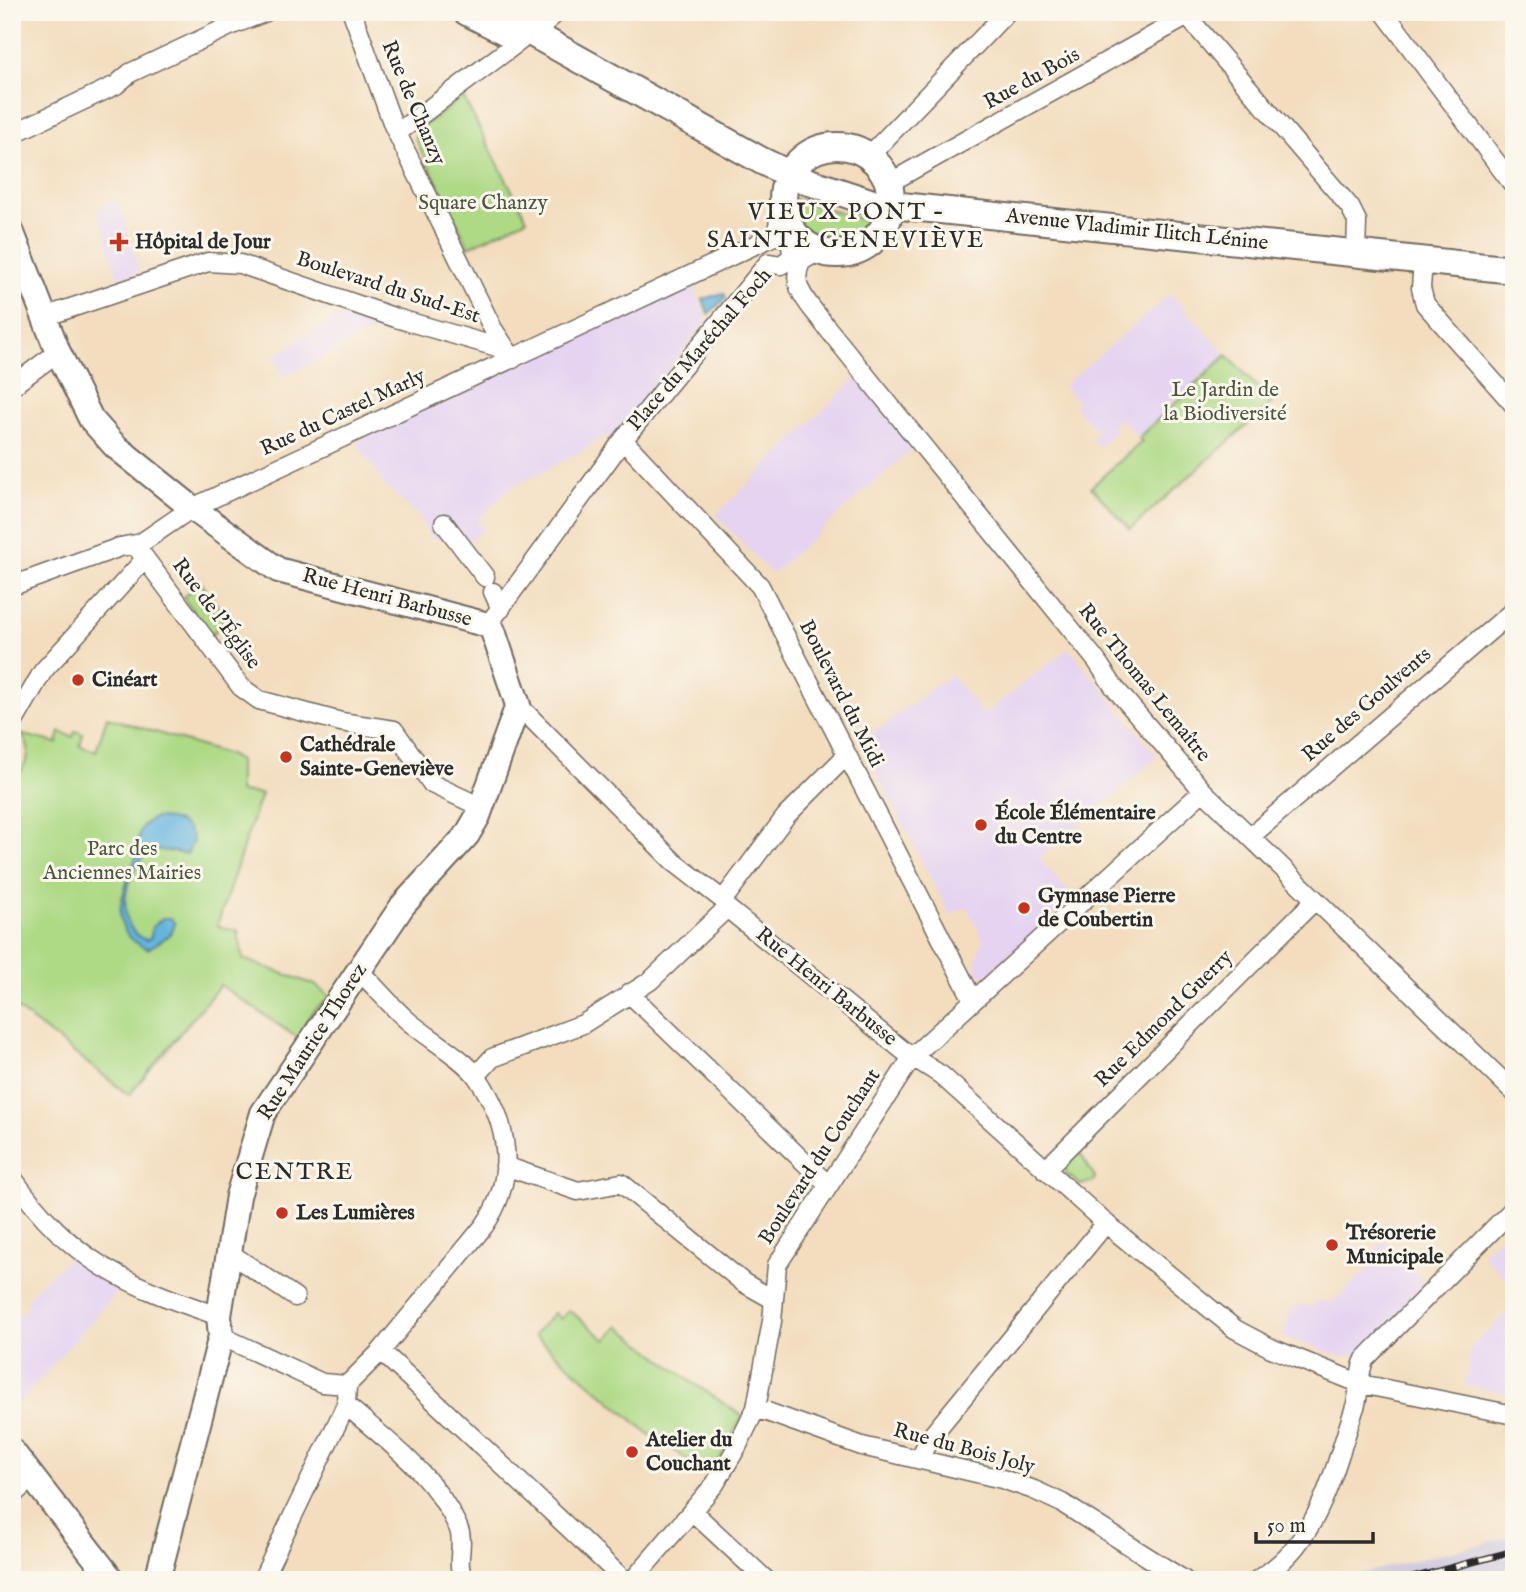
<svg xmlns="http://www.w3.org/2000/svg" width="1526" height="1592" font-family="'IM FELL English',serif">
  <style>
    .built { fill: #e5d3f1 }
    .industrial { fill: #c7c0d9 }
    .green { fill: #aeda86; stroke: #6c8258; stroke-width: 2 }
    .water { fill: #65b4df; stroke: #487085; stroke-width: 2 }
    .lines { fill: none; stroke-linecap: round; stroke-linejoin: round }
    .street-casing { stroke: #71695e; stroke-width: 21 }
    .secondary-casing { stroke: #71695e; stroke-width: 28 }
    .primary-casing { stroke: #71695e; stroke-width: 30 }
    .street { stroke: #fff; stroke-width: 18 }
    .secondary { stroke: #fff; stroke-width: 24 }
    .primary { stroke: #fff; stroke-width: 26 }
    .rail-casing { stroke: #2b2b2b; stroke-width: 7 }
    .rail { stroke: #fbf7ec; stroke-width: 4.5; stroke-dasharray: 13; stroke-linecap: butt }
    .poi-dot { fill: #c8321e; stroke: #fbf7ec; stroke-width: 2.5 }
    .labels { text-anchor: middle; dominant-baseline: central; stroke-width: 6; stroke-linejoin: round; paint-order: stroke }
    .street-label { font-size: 21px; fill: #2b2b2b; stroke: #fbf7ec }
    .park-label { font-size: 21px; fill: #4c5742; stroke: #fbf7ec }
    .poi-label { font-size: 21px; font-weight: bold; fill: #2b2b2b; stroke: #fbf7ec; text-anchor: start }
    .quarter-label { font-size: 24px; letter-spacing: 2px; fill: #2b2b2b; stroke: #fbf7ec }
  </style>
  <rect width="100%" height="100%" fill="#fbf7ec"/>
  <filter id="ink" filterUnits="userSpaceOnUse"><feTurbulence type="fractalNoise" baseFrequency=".0143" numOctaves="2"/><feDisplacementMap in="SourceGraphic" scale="14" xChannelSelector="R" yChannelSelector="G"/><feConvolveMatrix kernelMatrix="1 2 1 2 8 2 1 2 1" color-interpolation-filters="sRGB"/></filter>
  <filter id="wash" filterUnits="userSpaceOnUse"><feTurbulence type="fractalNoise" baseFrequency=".00686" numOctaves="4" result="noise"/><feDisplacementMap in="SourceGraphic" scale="28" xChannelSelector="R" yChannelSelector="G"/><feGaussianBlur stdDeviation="1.57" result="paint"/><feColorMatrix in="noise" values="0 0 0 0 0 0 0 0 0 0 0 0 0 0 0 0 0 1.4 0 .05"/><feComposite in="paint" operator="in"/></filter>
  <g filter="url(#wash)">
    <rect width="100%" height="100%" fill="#f3ddbe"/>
    <path class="built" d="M118,201L140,272L118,279L97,208Z
      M712,275L694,290L707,320L615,437H601L585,450L508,489L477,521L484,530L463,545L430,538L418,515L384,485L356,441Z
      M1171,294L1227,355L1205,377L1202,374L1196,380L1198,383L1181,398L1179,396L1172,401L1174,404L1138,438L1120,418L1112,427L1116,431L1099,447L1091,438L1098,432L1075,407L1078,402L1063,386Z
      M342,315L375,325L374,329L284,377L273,356Z
      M857,377L914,447L772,574L716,515Z
      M1069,648L1158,757L1039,859L1073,897L987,976L978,975L976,962L983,939L967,907L950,915L861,743L951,674L983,715Z
      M1514,1222V1288L1482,1254Z
      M1384,1240L1426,1284L1359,1354L1344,1357L1283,1337L1292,1307L1297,1309L1299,1303L1312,1308L1315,1301L1333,1302L1375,1262L1374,1250Z
      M71,1256L95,1276L121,1288L12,1411V1324L30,1305L26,1300L36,1288Z
      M1514,1307V1395L1465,1385L1472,1346Z"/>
    <path class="industrial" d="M1514,1536V1580H1335Z"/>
    <path class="green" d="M463,97L527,219L469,247L415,138L417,131Z
      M795,199L867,221L869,222C847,254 785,237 795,199Z
      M1227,355L1272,403L1130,529L1091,487L1142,441L1138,438Z
      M201,583L226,618L210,637L183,597Z
      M107,717L229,755L239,761V792L261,794L217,926L238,931L243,959L315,985L331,997L315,1010L304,1025L307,1030L301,1040L220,985L129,1095L12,1005V785C23,768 38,751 20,734L57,743L60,732L73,737L75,731L83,734L80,746L96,751Z
      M1078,1150L1095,1177L1093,1182L1080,1185L1065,1173L1066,1163Z
      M569,1310L606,1340L619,1326L690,1381L743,1416L711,1475L651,1436L534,1335L554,1313L561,1319Z"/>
    <path class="water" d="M724,293L726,298L708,314L703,299Z
      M155,818C171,817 190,823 193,841L187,854L154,849C126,860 110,930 147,940L151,937L152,927L163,918H171L175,924L170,935L148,949C102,930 125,891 135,859C140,841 134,826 155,818Z"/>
  </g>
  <g filter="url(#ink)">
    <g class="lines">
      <defs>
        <path id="street" d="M352,12L393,125L493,329L509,353
          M1384,12L1514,186
          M1188,17L1350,207L1357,221L1356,253
          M533,34L557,12
          M397,133L521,40
          M12,134L116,85L130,73L232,25L266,12
          M869,156L1007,12
          M889,183L1195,12
          M776,235L783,201
          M792,257L802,261L819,251
          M802,261C787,285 811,306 824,324L1096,660L1114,687L1203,791L1514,1092
          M1423,261L1421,288L1425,304L1514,405
          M44,317L208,262L240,264L396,318L497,347L513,359
          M12,386L58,352
          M623,440L760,586L973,1000
          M444,523L485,577
          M135,545L241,687L259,700L341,722L394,730L432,784L481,807
          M12,586L120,547L141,543L192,508L776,235
          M493,592L501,609
          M488,625L623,440L768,263L781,265L792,257L791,243L785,237L776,235
          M518,705L674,862L723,900L727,908L905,1052L941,1075L1103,1221L1235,1329L1271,1348L1361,1384L1514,1415
          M12,725L43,671L145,559
          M1251,836L1514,610
          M723,900L786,816L847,755
          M629,993L828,1185
          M476,1076L492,1058L583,1024L650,981L727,908
          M505,1166L578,1191L621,1183L744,1283L774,1300
          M1045,1170L1315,900
          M12,1177C72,1262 124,1284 219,1316
          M228,1252L295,1297
          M221,1336L322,1383L347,1385
          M381,1351L624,1580
          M346,1405C388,1442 435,1475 458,1527C466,1544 454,1562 464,1580
          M756,1408L862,1446L1002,1479L1034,1490L1062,1503L1184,1580
          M920,1458L929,1439L1106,1223
          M12,1496L32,1477
          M693,1512L766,1580
          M262,1580L346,1405L347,1385L381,1351L484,1226C517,1179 510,1124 477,1077C465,1059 425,1036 407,1020C390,1005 375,986 358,970
          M633,1580L715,1484L737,1447L756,1408L772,1321L777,1265L913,1056L1203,791
          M1257,1580C1321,1542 1333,1470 1356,1404C1360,1389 1358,1372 1365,1359L1514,1208"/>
        <path id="secondary" d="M12,233L58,352L91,419L115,446L192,508L278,570L488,625L493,631L518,705L478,816L467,835L403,905L263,1113L238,1196L219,1316L221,1336L157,1580
          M12,1451L112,1580"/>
        <path id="primary" d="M467,12L506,32
          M494,12L762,161L797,178L873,203L1514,270
          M783 200a54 54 0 1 1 108 0a54 54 0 1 1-108 0Z"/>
      </defs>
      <use href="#street" class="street-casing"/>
      <use href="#secondary" class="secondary-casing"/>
      <use href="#primary" class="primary-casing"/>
      <use href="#street" class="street"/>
      <use href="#secondary" class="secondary"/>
      <use href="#primary" class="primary"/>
      <defs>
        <path id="rail" d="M1405,1580L1514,1551"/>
      </defs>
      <use href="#rail" class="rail-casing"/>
      <use href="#rail" class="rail"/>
    </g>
  </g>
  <g class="poi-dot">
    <path d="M115.5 231.5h7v7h7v7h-7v7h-7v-7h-7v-7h7z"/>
    <circle cx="78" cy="680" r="7"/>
    <circle cx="286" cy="757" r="7"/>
    <circle cx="981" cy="825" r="7"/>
    <circle cx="1024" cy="908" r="7"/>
    <circle cx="282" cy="1213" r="7"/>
    <circle cx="1332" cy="1245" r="7"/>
    <circle cx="632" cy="1452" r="7"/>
  </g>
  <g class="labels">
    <g class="street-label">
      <text transform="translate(1032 79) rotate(-29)">Rue du Bois</text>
      <text transform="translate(413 103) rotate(67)">Rue de Chanzy</text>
      <text transform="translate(1137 230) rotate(6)">Avenue Vladimir Ilitch Lénine</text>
      <text transform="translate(388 288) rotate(18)">Boulevard du Sud-Est</text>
      <text transform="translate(700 350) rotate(-49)">Place du Maréchal Foch</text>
      <text transform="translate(343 413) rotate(-25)">Rue du Castel Marly</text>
      <text transform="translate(387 598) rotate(15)">Rue Henri Barbusse</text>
      <text transform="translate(216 614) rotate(53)">Rue de l'Église</text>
      <text transform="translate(1144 683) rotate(51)">Rue Thomas Lemaître</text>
      <text transform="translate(841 694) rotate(63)">Boulevard du Midi</text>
      <text transform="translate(1367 705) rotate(-41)">Rue des Goulvents</text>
      <text transform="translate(826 987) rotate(39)">Rue Henri Barbusse</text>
      <text transform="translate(1164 1019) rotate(-45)">Rue Edmond Guerry</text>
      <text transform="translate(313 1042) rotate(-57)">Rue Maurice Thorez</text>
      <text transform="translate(820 1157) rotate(-57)">Boulevard du Couchant</text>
      <text transform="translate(964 1449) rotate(15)">Rue du Bois Joly</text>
    </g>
    <g class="park-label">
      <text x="483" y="203">Square Chanzy</text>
      <text x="1225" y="390">Le Jardin de<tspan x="1225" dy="24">la Biodiversité</tspan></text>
      <text x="122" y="849">Parc des<tspan x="122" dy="24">Anciennes Mairies</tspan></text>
    </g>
    <g class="poi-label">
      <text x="135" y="242">Hôpital de Jour</text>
      <text x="92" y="680">Cinéart</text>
      <text x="300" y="745">Cathédrale<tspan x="300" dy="24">Sainte-Geneviève</tspan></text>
      <text x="995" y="813">École Élémentaire<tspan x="995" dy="24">du Centre</tspan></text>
      <text x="1038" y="896">Gymnase Pierre<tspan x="1038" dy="24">de Coubertin</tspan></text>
      <text x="296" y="1213">Les Lumières</text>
      <text x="1346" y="1233">Trésorerie<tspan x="1346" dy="24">Municipale</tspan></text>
      <text x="646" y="1440">Atelier du<tspan x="646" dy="24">Couchant</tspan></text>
    </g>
    <g class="quarter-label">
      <text x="846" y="212">VIEUX PONT –<tspan x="846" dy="28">SAINTE GENEVIÈVE</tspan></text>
      <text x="295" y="1172">CENTRE</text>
    </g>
  </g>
  <rect width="1526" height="1592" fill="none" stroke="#fbf7ec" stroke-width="42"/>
  <path d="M1256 1532v10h117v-10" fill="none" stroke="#2b2b2b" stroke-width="3.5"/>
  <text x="1267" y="1532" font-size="21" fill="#2b2b2b" stroke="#fbf7ec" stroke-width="5" paint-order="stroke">50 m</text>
</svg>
